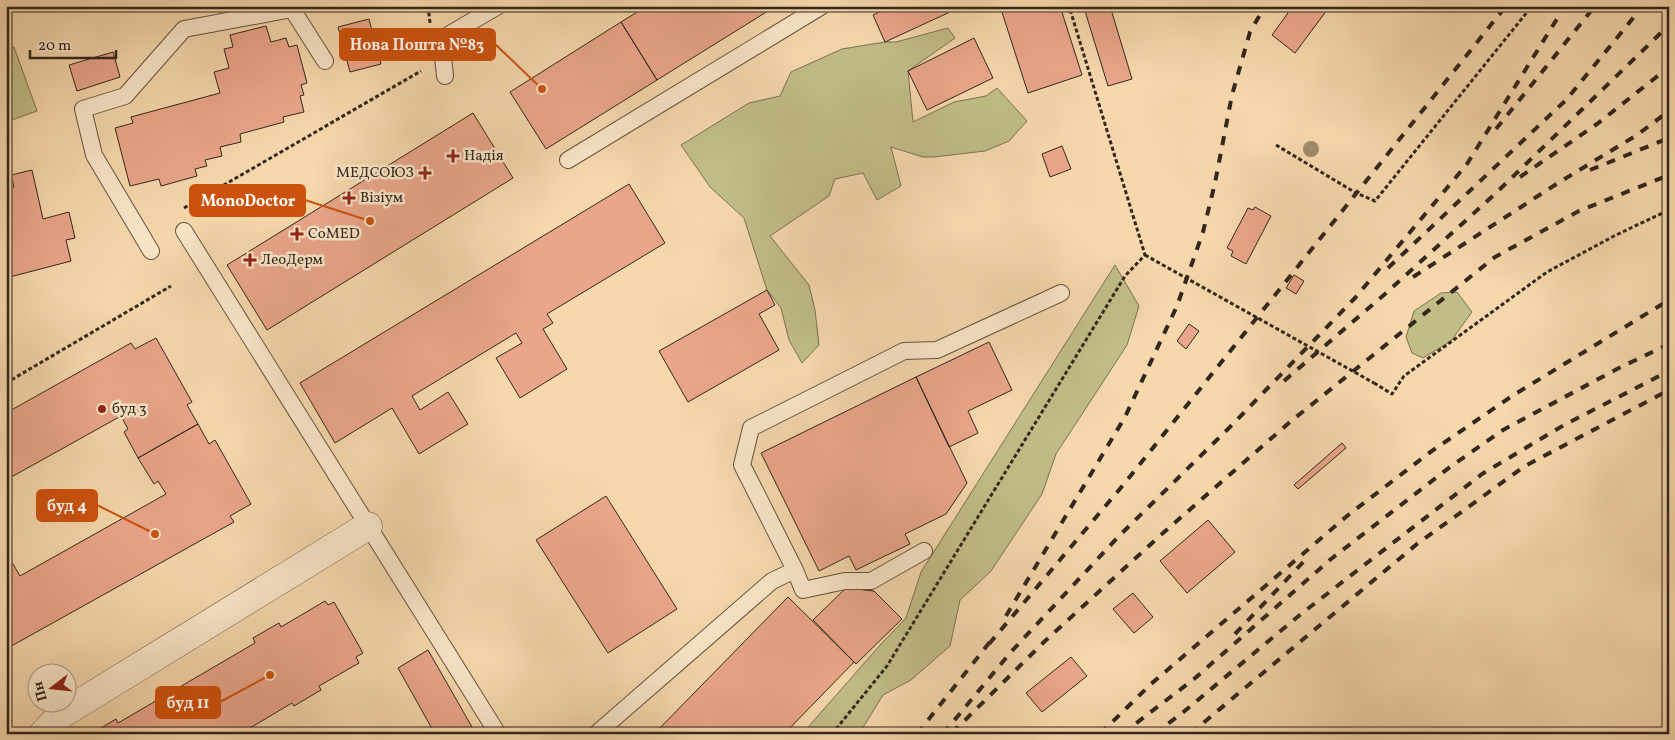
<svg xmlns="http://www.w3.org/2000/svg" width="1675" height="740" font-family="Vollkorn,serif">
  <style>
    .green { fill: #c1bd86; stroke: #7a7251 }
    .building { fill: #eaa68a; stroke: #32271c }
    .lines { fill: none; stroke-linecap: round; stroke-linejoin: round }
    .lane-casing { stroke: #635340; stroke-width: 18 }
    .street-casing { stroke: #635340; stroke-width: 29 }
    .path { stroke: #32271c; stroke-width: 3; stroke-dasharray: 4 2.5; stroke-linecap: butt }
    .lane { stroke: #f9e6c9; stroke-width: 16 }
    .street { stroke: #f9e6c9; stroke-width: 28 }
    .rail { stroke: #32271c; stroke-width: 4; stroke-dasharray: 9 9; stroke-linecap: butt }
    .path-bridge { stroke: #32271c; stroke-width: 3; stroke-dasharray: 4 2.5; stroke-linecap: butt }
    .tree { fill: #9e8b6b }
    .poi-dot { fill: #8f2418; stroke: #f9e6c9; stroke-width: 2 }
    .labels { text-anchor: middle; dominant-baseline: central; stroke-width: 5; stroke-linejoin: round; paint-order: stroke }
    .poi-label { font-size: 15px; fill: #32271c; stroke: #f9e6c9; text-anchor: start }
    .leader { fill: none; stroke: #cd520e; stroke-width: 2 }
    .callout-dot { fill: #cd520e; stroke: #f9e6c9; stroke-width: 2 }
    .callout { fill: #cd520e; stroke: #cd520e; stroke-width: 2 }
    .callout-label { font-size: 16px; text-anchor: middle; font-weight: bold; fill: #fff }
  </style>
  <rect width="100%" height="100%" fill="#f6d8ac"/>
  <filter id="stains"><feTurbulence type="fractalNoise" baseFrequency=".004" numOctaves="4"/><feColorMatrix values="0 0 0 0 .2 0 0 0 0 .09 0 0 0 0 .02 0 0 0 .5 -.17"/></filter>
  <radialGradient id="worn" r=".72"><stop offset=".6" stop-color="#630" stop-opacity="0"/><stop offset="1" stop-color="#630" stop-opacity=".3"/></radialGradient>
  <path class="green" d="M948,28L955,38L908,71L913,122L954,102L986,96L997,88L1027,121L1009,141L985,151L934,157H923L891,147L901,186L877,200L863,173L835,179L829,196L770,236L809,285L815,310L819,345L802,363L789,340L781,308L767,290L744,218L710,187L681,145L749,103L780,96L791,72L842,49L885,42H896Z
    M14,47L37,111L6,122V48Z
    M1115,265L1139,306L1127,345L1056,454L1042,494L991,571L960,600L950,646L911,680L883,695L859,734H802L881,644L906,618L921,572Z
    M1457,292L1472,312L1451,341L1423,358L1412,353L1406,337L1414,311L1441,293Z"/>
  <path class="building" d="M647,6H776L657,80L621,22Z
    M892,6H963L885,42L873,15Z
    M1000,6H1060L1082,75L1028,93Z
    M1100,6H1110L1132,79L1108,86L1085,11Z
    M1293,6H1330L1295,53L1272,35Z
    M369,19L381,64L350,72L338,27Z
    M621,22L657,80L546,149L510,92Z
    M266,26L271,42L286,38L289,47L297,45L307,83L301,85L304,95L300,96L304,112L283,117L284,122L240,134L241,142L220,147L222,156L205,160L207,166L195,169L197,176L161,186L159,179L130,186L115,128L133,123L131,117L220,93L214,72L229,68L224,49L233,47L230,35Z
    M974,38L993,78L927,110L908,71Z
    M113,52L120,77L77,91L69,65Z
    M473,113L513,178L267,330L227,265Z
    M1062,146L1071,169L1050,177L1042,154Z
    M32,170L43,219L69,212L75,238L66,240L71,261L6,278V190L14,187L11,175Z
    M629,184L665,243L547,314L553,323L543,329L567,369L520,398L496,358L522,343L516,333L412,396L420,410L448,392L468,424L419,454L392,408L335,443L300,383Z
    M1255,207L1271,216L1246,264L1231,256L1233,251L1227,248L1248,208L1253,210Z
    M1294,275L1304,281L1296,294L1286,288Z
    M767,290L775,305L759,314L779,350L688,402L659,351Z
    M1189,324L1199,331L1186,349L1177,341Z
    M156,338L192,402L187,405L198,424L138,458L124,432L128,429L121,416L6,480V413L131,343L135,349Z
    M989,342L1012,390L968,411L978,433L949,447L916,377Z
    M916,377L967,483L946,514L905,534L910,544L856,570L849,556L819,571L761,453Z
    M198,424L209,444L215,440L251,504L230,516L234,522L6,649V552L20,576L166,494L158,481L154,484L138,458Z
    M1342,443L1346,448L1298,489L1294,485Z
    M606,496L677,609L608,653L536,540Z
    M1208,520L1235,552L1187,593L1160,561Z
    M846,588L874,591L902,619L856,664L813,620Z
    M1133,593L1153,617L1134,633L1113,609Z
    M788,597L854,662L784,734H654Z
    M325,601L328,605L334,602L363,653L356,657L359,663L319,686L321,690L294,706L292,703L240,734H91L116,719L118,723L255,643L253,638L279,623L281,627Z
    M428,650L476,734H435L398,668Z
    M1071,657L1087,676L1042,712L1026,693Z"/>
  <g class="lines">
    <defs>
      <path id="lane" d="M445,76L442,47L450,34L498,6
        M568,160L822,6
        M184,231L498,734
        M151,251L94,155L83,109L125,96L184,29L292,9L325,61
        M924,551L871,581H845L803,590L795,570L742,465L751,428L904,351L937,350L1061,293
        M596,734L772,581L795,570"/>
      <path id="street" d="M43,734L62,714L368,526"/>
    </defs>
    <use href="#lane" class="lane-casing"/>
    <use href="#street" class="street-casing"/>
    <path class="path" d="M428,6L430,23
      M1276,145L1356,193L1375,201L1532,6
      M184,208L421,71
      M6,383L171,286
      M1374,383L1392,394L1404,376L1547,272L1616,235L1669,210
      M832,734L887,666L1125,276L1145,255L1069,6"/>
    <use href="#lane" class="lane"/>
    <use href="#street" class="street"/>
    <path class="rail" d="M1496,129L1595,6
      M1590,170L1669,138
      M1520,177L1597,124L1669,67
      M1388,268L1566,100L1643,6
      M1413,277L1558,183L1637,135L1669,111
      M1284,381L1385,294L1496,193L1669,25
      M1006,616L1125,417L1177,306L1203,232L1215,183L1232,95L1250,32L1265,6
      M1235,634L1309,556
      M989,644L1124,484L1506,6
      M952,733L1045,641L1163,533L1290,422L1495,257L1579,211L1669,175
      M917,734L993,638
      M943,734L1010,653L1119,536L1232,425L1355,298L1467,164L1565,6
      M1100,734L1151,684L1347,516L1429,453L1512,396L1669,300
      M1122,734L1194,679L1331,559L1450,467L1503,430L1617,369L1669,344
      M1154,734L1181,714L1301,614L1482,474L1564,425L1669,371
      M1190,734L1417,544L1525,466L1669,390"/>
    <path class="path-bridge" d="M1145,255L1374,383"/>
  </g>
  <circle class="tree" cx="1311" cy="149" r="8"/>
  <g class="poi-dot">
    <path d="M450.5 148.5h5v5h5v5h-5v5h-5v-5h-5v-5h5z"/>
    <path d="M422.5 165.5h5v5h5v5h-5v5h-5v-5h-5v-5h5z"/>
    <path d="M346.5 190.5h5v5h5v5h-5v5h-5v-5h-5v-5h5z"/>
    <path d="M294.5 226.5h5v5h5v5h-5v5h-5v-5h-5v-5h5z"/>
    <path d="M247.5 252.5h5v5h5v5h-5v5h-5v-5h-5v-5h5z"/>
    <circle cx="102" cy="409" r="5"/>
  </g>
  <g class="labels">
    <g class="poi-label">
      <text x="464" y="156">Надія</text>
      <text x="414" y="173" text-anchor="end">МЕДСОЮЗ</text>
      <text x="360" y="198">Візіум</text>
      <text x="308" y="234">CoMED</text>
      <text x="261" y="260">ЛеоДерм</text>
      <text x="112" y="409">буд 3</text>
    </g>
  </g>
  <path class="leader" d="M542 89L495 44M370 221L305 200M155 534L97 505M270 675L220 702"/>
  <g class="callout-dot">
    <circle cx="542" cy="89" r="5"/>
    <circle cx="370" cy="221" r="5"/>
    <circle cx="155" cy="534" r="5"/>
    <circle cx="270" cy="675" r="5"/>
  </g>
  <g class="callout">
    <rect x="340" y="29" width="155" height="31" rx="5"/>
    <rect x="190" y="185" width="115" height="31" rx="5"/>
    <rect x="37" y="490" width="60" height="31" rx="5"/>
    <rect x="156" y="687" width="64" height="31" rx="5"/>
  </g>
  <g class="callout-label">
    <text x="417" y="50">Нова Пошта №83</text>
    <text x="248" y="206">MonoDoctor</text>
    <text x="67" y="511">буд 4</text>
    <text x="188" y="708">буд 11</text>
  </g>
  <rect width="1675" height="740" fill="none" stroke="#f6d8ac" stroke-width="25"/>
  <rect x="8" y="8" width="1660" height="725" fill="none" stroke="#32271c" stroke-width="2.5"/>
  <rect x="12" y="12" width="1650" height="715" fill="none" stroke="#32271c"/>
  <g transform="translate(52 688) rotate(254)"><circle r="24" fill="#f9e6c9" stroke="#a99a84"/>
  <path d="M0-4L9 19L0 12L-9 19Z" fill="#8f2418"/>
  <text y="-8" font-size="14" font-weight="bold" text-anchor="middle" fill="#32271c">Пн</text>
  </g>
  <path d="M30 50v8h86v-8" fill="none" stroke="#32271c" stroke-width="2.5"/>
  <text x="38" y="50" font-size="15" fill="#32271c" stroke="#f9e6c9" stroke-width="4" paint-order="stroke">20 m</text>
  <rect width="100%" height="100%" filter="url(#stains)"/>
  <rect width="100%" height="100%" fill="url(#worn)"/>
</svg>
